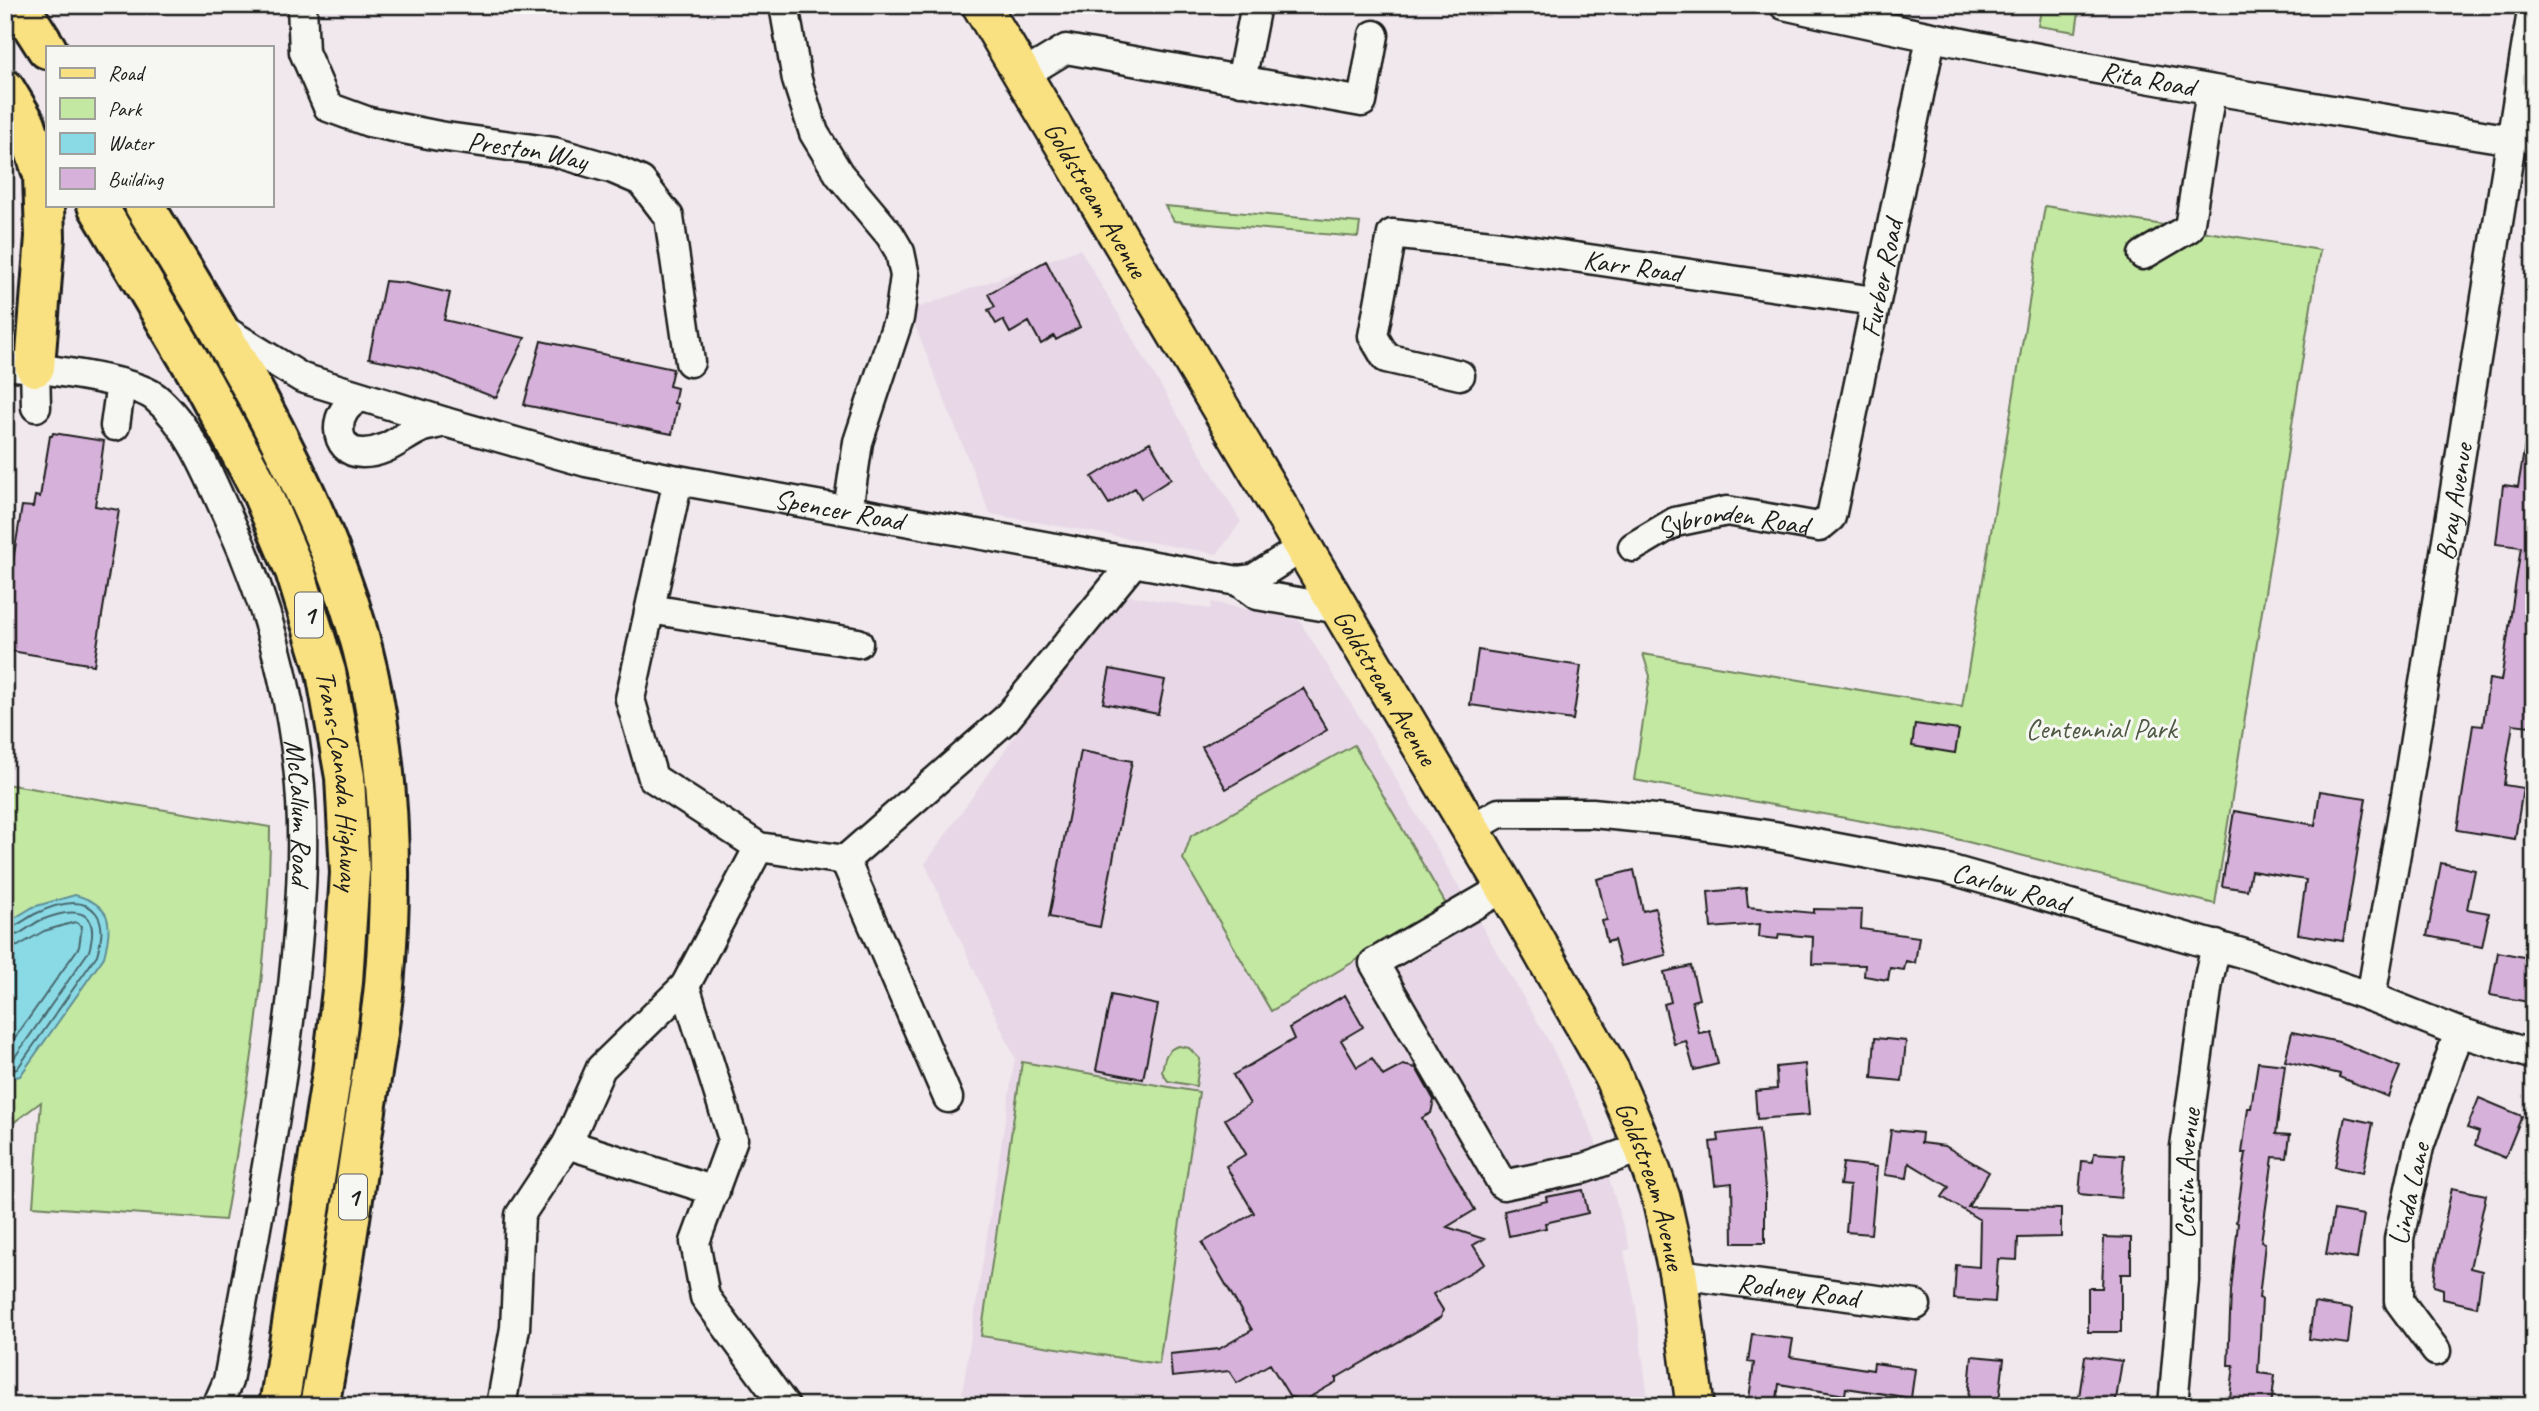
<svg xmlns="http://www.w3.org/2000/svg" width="2539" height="1411" font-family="Caveat,sans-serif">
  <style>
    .built { fill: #e8d8e7 }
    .green { fill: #c3e8a2; stroke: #70825f; stroke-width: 2 }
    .water { fill: #8adae6; stroke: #5e8e95; stroke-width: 2 }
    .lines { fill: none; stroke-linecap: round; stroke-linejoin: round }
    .shore { stroke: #48686d; stroke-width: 2 }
    .building { fill: #d6b1da; stroke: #1c1c1c; stroke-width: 2 }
    .minor-casing { stroke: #1c1c1c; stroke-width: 33 }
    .major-casing { stroke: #1c1c1c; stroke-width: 42 }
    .highway-casing { stroke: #1c1c1c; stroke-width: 44 }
    .minor { stroke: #f6f6f2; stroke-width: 28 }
    .major { stroke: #f9e181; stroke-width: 37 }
    .highway { stroke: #f9e181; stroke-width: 38 }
    .labels { text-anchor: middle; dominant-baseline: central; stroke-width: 6; stroke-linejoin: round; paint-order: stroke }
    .shield { fill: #f6f6f2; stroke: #5d5d5c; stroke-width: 2 }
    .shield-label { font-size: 26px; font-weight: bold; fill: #1c1c1c }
    .street-label { font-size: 28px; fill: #1c1c1c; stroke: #f6f6f2 }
    .park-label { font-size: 28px; fill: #4e5944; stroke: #f6f6f2 }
  </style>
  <rect width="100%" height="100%" fill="#f0e8ed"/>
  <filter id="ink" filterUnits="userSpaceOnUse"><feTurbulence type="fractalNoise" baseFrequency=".0143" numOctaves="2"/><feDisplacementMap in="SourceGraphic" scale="14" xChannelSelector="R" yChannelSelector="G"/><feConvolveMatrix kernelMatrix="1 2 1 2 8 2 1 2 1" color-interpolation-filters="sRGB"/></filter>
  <g filter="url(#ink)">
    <path class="built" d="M1080,249L1241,522L1217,554L990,514L909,311Z
      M1115,593L1210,609L1212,602L1299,620L1362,721L1550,1043L1588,1123L1606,1168L1630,1249L1624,1251L1636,1307L1649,1406H960L1015,1058L925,864Z"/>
    <path class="green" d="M2042,5H2080L2076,32L2038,26Z
      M1165,206L1360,223L1358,237L1174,221Z
      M2045,206L2320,250L2215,904L1940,835L1634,780L1650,676L1643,654L1962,707Z
      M1354,745L1447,906L1271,1011L1183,859L1191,836Z
      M5,784L270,827C270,960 248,1090 225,1220L33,1206L41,1102L5,1129Z
      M1179,1046L1189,1048L1200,1059L1196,1086L1168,1081L1162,1072C1164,1060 1165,1049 1179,1046Z
      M1022,1062L1199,1092L1159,1364L981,1336Z"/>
    <path class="water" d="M75,895C112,905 113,923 104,957L20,1076L5,1079V924L33,907Z"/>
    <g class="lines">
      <path class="shore" d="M5,929C16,928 25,919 35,914C52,906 82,895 96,913C105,925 101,941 97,955L17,1069L5,1072
        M5,938C19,937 28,927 39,921C72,907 102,906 89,951L12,1061L5,1063
        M5,948L18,946L44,931L75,922L82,926L79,947L5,1052"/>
    </g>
    <path class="building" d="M1046,261L1080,327L1056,340L1054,336L1041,344L1029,322L1010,333L1003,320L996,324L988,310L995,307L988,294Z
      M385,281L406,283L450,293L444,320L525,338L496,398L419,368L369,358Z
      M541,341L673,369L669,386L677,388L674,403L678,404L672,434L524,405Z
      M53,433L104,441L95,506L119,510L94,665L5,650V609L22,506L33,507L35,496L40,497L50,436H52Z
      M1150,442L1171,479L1141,498L1135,488L1109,504L1092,477Z
      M2525,445L2534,446V652L2529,684L2534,685V699L2530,726L2513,724L2508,755L2504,785L2523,788L2515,839L2457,830L2473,725L2483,726L2489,679L2501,681L2521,547L2496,544L2503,485L2518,487Z
      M1478,650L1581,666L1573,720L1470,705Z
      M1110,669L1165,680L1158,714L1103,703Z
      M1303,688L1327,730L1226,789L1202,747Z
      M1915,724L1959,730L1955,753L1912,746Z
      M1081,751L1132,761L1100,927L1049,917Z
      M2320,791L2366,798L2343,941L2298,934L2306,880L2251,871L2247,890L2222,886L2234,811L2315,825Z
      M2441,863L2475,870L2467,909L2489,913L2482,947L2427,936Z
      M1634,870L1643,911L1655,908L1666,955L1621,966L1614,940L1607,942L1602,921L1607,920L1597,879Z
      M1746,888L1748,907L1814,913V909L1862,910L1861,929L1919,937L1915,963L1906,961L1904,970L1890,968L1888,980L1864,976L1865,965L1812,964L1813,937L1779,934L1778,939L1759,937L1760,924L1711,928L1708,892Z
      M2498,952L2534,959V1003L2490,995Z
      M1691,966L1699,999L1692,1001L1699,1033L1710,1031L1718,1064L1694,1070L1686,1041L1674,1044L1664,1004L1671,1002L1664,972Z
      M1111,995L1158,1005L1143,1079L1096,1070Z
      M1345,995L1363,1027L1341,1040L1357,1067L1372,1058L1383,1076L1403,1065L1416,1068L1434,1100L1431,1113L1422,1118L1475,1210L1447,1227L1484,1239L1473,1245L1485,1264L1433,1294L1443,1310L1441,1317L1336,1378V1382L1303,1401L1290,1397L1270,1364L1237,1383L1229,1371L1172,1377L1170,1354L1219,1349L1252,1330L1202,1243L1254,1213L1226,1166L1246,1154L1225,1119L1250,1104L1233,1075L1294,1039L1289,1028Z
      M2292,1032L2339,1042L2400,1067L2388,1097L2339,1077L2340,1074L2285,1061Z
      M1875,1038L1906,1041L1902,1081L1872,1078Z
      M2258,1062L2285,1065L2276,1134L2290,1135L2287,1158L2273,1157L2261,1242L2265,1243L2259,1298L2262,1299L2258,1373L2275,1375L2271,1406H2229L2234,1365H2228L2231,1291L2238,1223L2236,1222L2246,1153H2242L2248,1108H2251Z
      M1805,1064L1809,1115L1757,1119L1755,1091L1777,1089L1776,1067Z
      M2479,1098L2522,1116L2505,1158L2475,1145L2479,1132L2467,1128Z
      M2345,1117L2373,1123L2363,1173L2335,1167Z
      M1759,1129L1765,1188V1243H1733L1732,1183L1715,1185L1710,1142L1719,1141L1718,1134Z
      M1891,1130L1922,1133L1921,1143L1945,1146L1989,1172L1968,1207L2061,1209V1237L2018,1238L2017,1260L1998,1259L1995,1302L1954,1299L1956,1265L1979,1267L1980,1220L1942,1197L1949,1187L1909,1163L1907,1178L1885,1175Z
      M2094,1153L2124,1155L2121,1198L2079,1194L2082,1161L2093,1162Z
      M1843,1163L1877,1167L1871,1234L1846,1232L1850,1186L1840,1185Z
      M2452,1188L2486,1195L2470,1268L2482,1271L2477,1307L2443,1299V1289L2434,1286L2436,1264Z
      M1583,1190L1588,1213L1545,1223L1546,1228L1509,1236L1504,1211L1547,1201L1546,1197Z
      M2334,1210L2364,1215L2357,1259L2326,1254Z
      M2104,1237L2131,1238V1274H2121V1332H2088V1288H2102Z
      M2314,1303L2352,1309L2348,1344L2309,1339Z
      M1752,1334L1793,1339L1790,1357L1873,1370L1874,1363L1915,1369L1911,1398L1846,1388L1845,1395L1779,1384L1776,1406H1748L1754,1363L1748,1362Z
      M1972,1356L2004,1359L1999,1401L1968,1398Z
      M2085,1356L2122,1361L2115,1406L2078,1404Z"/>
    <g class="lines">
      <defs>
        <g id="minor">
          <path id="s1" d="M302,5L304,52L328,107L369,122L439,136L554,152L613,169L641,181L669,217L690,362"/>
          <path d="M784,5L797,80L814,133L839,174L890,235L900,252L905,276L899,318L858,442L848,510"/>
          <path id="s2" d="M1784,5C2025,60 2268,100 2512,140"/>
          <path d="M1023,75L1066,49L1362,102L1374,35"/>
          <path d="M1241,81L1256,5"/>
          <path d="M2143,255L2189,228L2211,91"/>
          <path d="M219,327L302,378L445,422C438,424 430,425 423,427C402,436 387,453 363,453C333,454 329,408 363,397"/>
          <path id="s3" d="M5,365C36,368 132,379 155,397C190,426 209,476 228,517C264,594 288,681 298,766C307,842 300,920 292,996C277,1125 251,1253 228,1381L217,1406"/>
          <path d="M35,367L36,407"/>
          <path id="s4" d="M1460,375L1386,358L1373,336L1392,234L1500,246L1874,301"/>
          <path id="s5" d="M445,422L586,462L678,480L1238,581L1253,579L1303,547"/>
          <path d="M115,426L121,383"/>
          <path d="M678,480L630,699L653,778L759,847L845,860L1006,719L1134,562"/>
          <path id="s6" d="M1633,547L1675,522L1727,511L1819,527L1831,517L1931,38"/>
          <path d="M1238,581L1257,595L1339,609"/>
          <path d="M650,609L858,643"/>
          <path id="s7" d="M1471,829L1499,813H1592L1675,821L1774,836L1948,869L2252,956L2371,997L2459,1032L2534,1055"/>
          <path d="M759,847L685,986L733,1139L695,1242L705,1297L785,1406"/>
          <path d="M845,860L948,1098"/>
          <path d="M1505,887L1374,963L1503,1185L1585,1168L1643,1147"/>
          <path id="s8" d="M2371,997L2406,795L2533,5"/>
          <path d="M567,1144L715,1191"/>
          <path id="s9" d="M1678,1274L1916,1305"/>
          <path id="s10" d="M2436,1351L2399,1301V1239L2419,1147L2459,1032"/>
          <path d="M501,1406L515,1328L520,1215L567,1144L601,1068L685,986"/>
          <path id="s11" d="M2173,1406L2184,1280L2185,1147L2208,982L2216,945"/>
        </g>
        <g id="major">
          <path id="s12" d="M981,5L1505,887L1611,1072L1643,1147L1661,1198L1678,1274L1695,1406"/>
        </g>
        <g id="highway">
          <path d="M19,5L47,49"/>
          <path d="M5,89L26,124L43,175L45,237L35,367"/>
          <path id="s13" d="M97,205L203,383L261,491L295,571L326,672L345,777L350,873L343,982L332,1073L279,1406"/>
          <path d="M144,205C217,325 293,447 341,580C388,708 396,851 384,986C379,1036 369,1087 362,1137C349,1227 336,1317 319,1406"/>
        </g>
      </defs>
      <use href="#minor" class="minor-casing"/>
      <use href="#major" class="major-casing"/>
      <use href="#highway" class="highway-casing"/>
      <use href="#minor" class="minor"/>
      <use href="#major" class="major"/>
      <use href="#highway" class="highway"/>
    </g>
  </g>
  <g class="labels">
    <g class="shield">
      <rect x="295" y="592.5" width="28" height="45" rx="5"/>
      <rect x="339" y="1174.5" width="28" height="45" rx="5"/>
    </g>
    <g class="shield-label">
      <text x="309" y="615">1</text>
      <text x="353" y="1197">1</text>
    </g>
    <g class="street-label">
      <text stroke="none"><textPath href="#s2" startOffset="371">Rita Road</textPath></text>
      <text stroke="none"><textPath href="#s1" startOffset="312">Preston Way</textPath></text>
      <text stroke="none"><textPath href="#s12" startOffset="226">Goldstream Avenue</textPath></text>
      <text stroke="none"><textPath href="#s4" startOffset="448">Karr Road</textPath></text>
      <text stroke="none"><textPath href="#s6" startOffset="455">Furber Road</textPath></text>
      <text stroke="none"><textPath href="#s8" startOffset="502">Bray Avenue</textPath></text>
      <text stroke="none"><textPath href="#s5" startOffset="404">Spencer Road</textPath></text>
      <text stroke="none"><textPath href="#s6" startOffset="107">Sybronden Road</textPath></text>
      <text stroke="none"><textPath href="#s12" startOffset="793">Goldstream Avenue</textPath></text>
      <text stroke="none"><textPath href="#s13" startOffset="632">Trans-Canada Highway</textPath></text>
      <text stroke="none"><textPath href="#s3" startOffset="602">McCallum Road</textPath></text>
      <text stroke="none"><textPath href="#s7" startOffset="551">Carlow Road</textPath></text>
      <text stroke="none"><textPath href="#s11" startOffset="233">Costin Avenue</textPath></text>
      <text stroke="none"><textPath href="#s12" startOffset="1360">Goldstream Avenue</textPath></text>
      <text stroke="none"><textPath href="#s10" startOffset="170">Linda Lane</textPath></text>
      <text stroke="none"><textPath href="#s9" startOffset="121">Rodney Road</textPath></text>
    </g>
    <g class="park-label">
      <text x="2101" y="728">Centennial Park</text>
    </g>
  </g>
  <rect width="2539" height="1411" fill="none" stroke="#f6f6f2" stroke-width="28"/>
  <rect x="14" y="14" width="2511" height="1383" fill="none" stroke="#1c1c1c" stroke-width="2.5" filter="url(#ink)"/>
  <rect x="46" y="46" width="228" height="161" fill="#f6f6f2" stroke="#9f9f9c" stroke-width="2"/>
  <rect x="60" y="68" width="35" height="10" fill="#f9e181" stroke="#9f9f9c" stroke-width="2"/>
  <text x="108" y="80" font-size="21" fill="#1c1c1c">Road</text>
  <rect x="60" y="98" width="35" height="21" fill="#c3e8a2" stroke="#9f9f9c" stroke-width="2"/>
  <text x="108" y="116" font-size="21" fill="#1c1c1c">Park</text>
  <rect x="60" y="133" width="35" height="21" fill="#8adae6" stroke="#9f9f9c" stroke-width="2"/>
  <text x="108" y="150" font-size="21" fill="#1c1c1c">Water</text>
  <rect x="60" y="168" width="35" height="21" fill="#d6b1da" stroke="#9f9f9c" stroke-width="2"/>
  <text x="108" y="186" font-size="21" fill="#1c1c1c">Building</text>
</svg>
